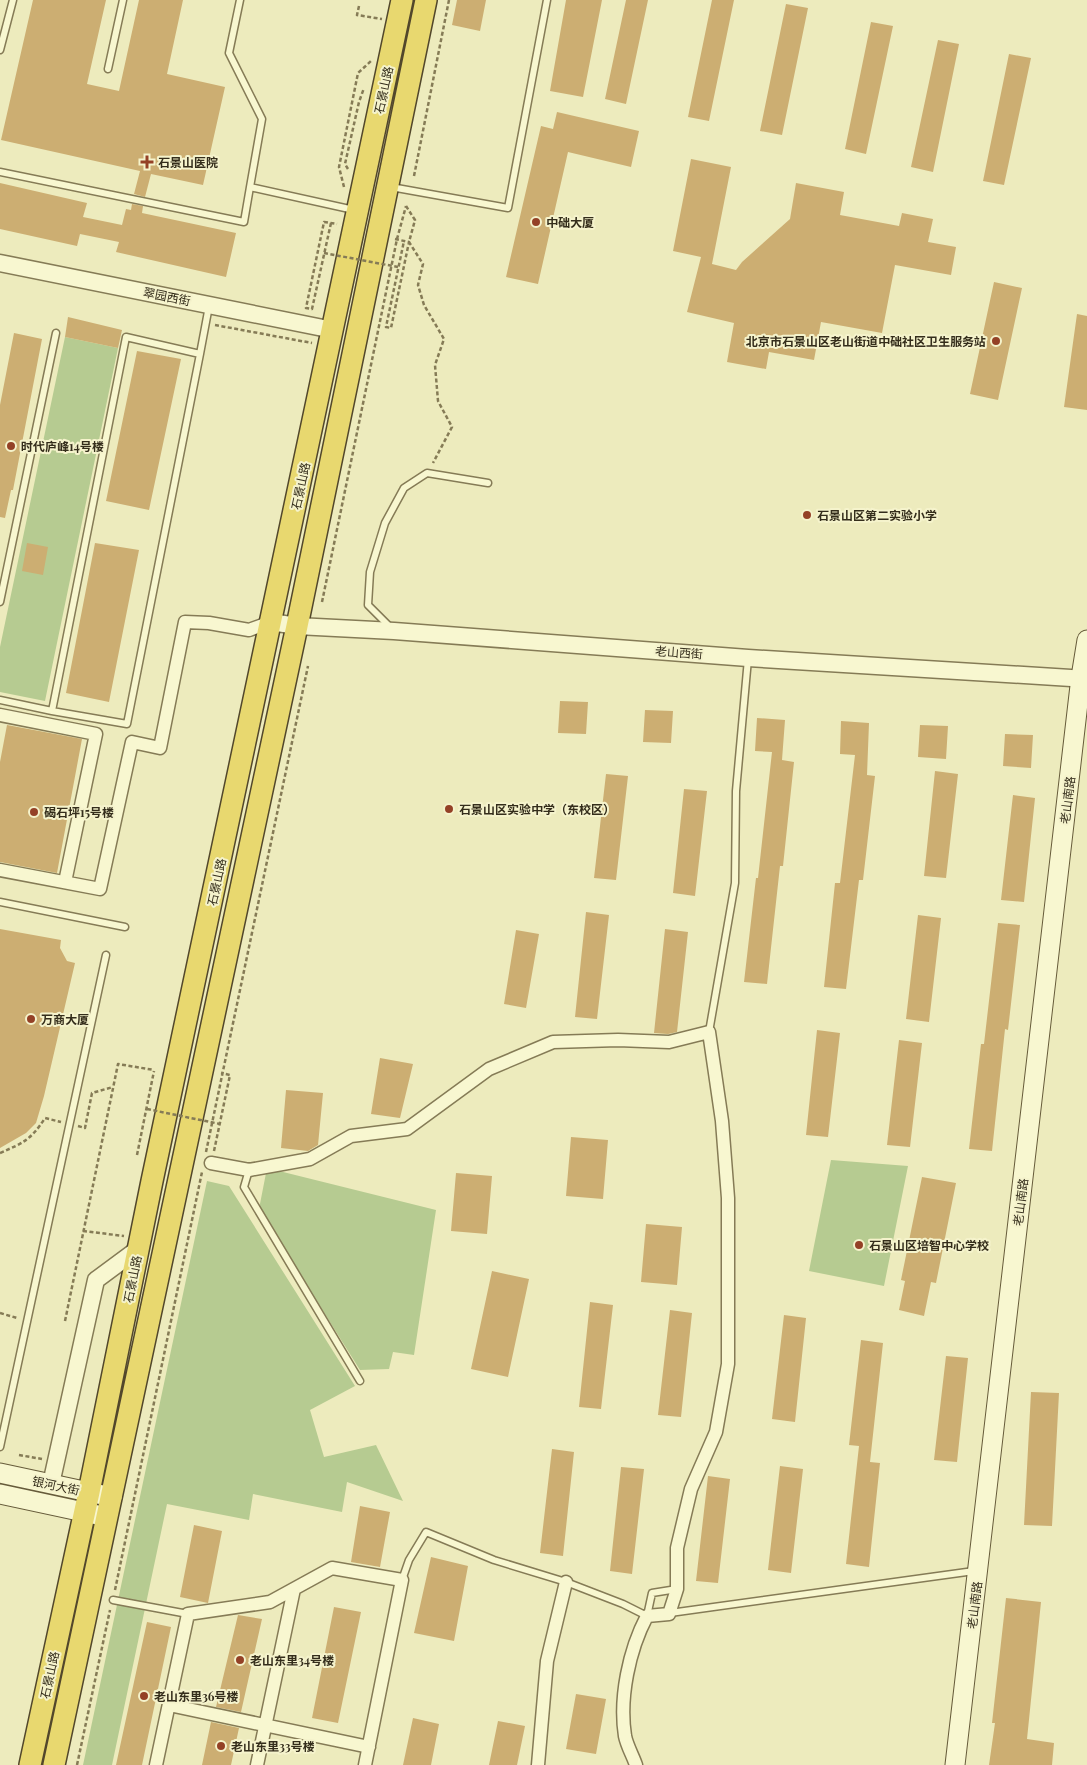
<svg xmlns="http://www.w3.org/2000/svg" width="1087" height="1765" font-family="'Playfair Display','Noto Sans SC',serif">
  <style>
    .green { fill: #b6cb91 }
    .building { fill: #ccae72 }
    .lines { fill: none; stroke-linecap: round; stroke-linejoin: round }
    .service-casing { stroke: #857b56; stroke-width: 9 }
    .minor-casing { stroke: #857b56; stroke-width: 15 }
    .tertiary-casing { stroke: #857b56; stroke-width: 19 }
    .secondary-casing { stroke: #665b3a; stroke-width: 21 }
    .trunk-casing { stroke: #52472b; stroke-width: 24 }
    .path { stroke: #857b56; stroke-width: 2.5; stroke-dasharray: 4 2.5; stroke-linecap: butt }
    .service { stroke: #f8f7d0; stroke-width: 6 }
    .minor { stroke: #f8f7d0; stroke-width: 12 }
    .tertiary { stroke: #f8f7d0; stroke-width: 16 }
    .secondary { stroke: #f8f7d0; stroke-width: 19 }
    .trunk { stroke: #e8d86f; stroke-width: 21 }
    .path-bridge { stroke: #857b56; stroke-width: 2.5; stroke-dasharray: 4 2.5; stroke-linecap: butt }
    .poi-dot { fill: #944126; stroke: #f5f3cc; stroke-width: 2 }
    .labels { text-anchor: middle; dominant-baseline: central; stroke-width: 4; stroke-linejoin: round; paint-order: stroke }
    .street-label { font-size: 12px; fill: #342d1b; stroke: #f5f3cc }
    .poi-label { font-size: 12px; font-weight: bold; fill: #342d1b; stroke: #f5f3cc; text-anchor: start }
  </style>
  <rect width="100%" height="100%" fill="#edebbd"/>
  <path class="green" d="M65,337L118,348L45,701L0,692V647Z
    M831,1160L908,1166L884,1286L809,1271Z
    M267,1168L436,1210L414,1355L393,1352L389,1369L360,1370L259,1209Z
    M207,1181L229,1186L355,1386L310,1410L324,1457L376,1445L403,1501L347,1482L342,1512L253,1494L249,1520L167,1504L112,1765H83Z"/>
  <path class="building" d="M33,0H106L87,84L119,91L139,0H183L167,74L225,87L203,185L151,174L145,197L134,194L140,171L1,140Z
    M457,0H486L480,31L452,25Z
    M566,0H602L583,97L550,91Z
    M626,0H648L626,104L605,99Z
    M712,0H734L709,121L688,117Z
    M786,4L808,8L782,135L760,131Z
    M871,22L893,26L866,154L845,149Z
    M938,40L959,44L933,172L911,167Z
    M1009,54L1031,58L1004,185L983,181Z
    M557,112L639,131L631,167L568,152L538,284L506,277L541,126L553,129Z
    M691,159L731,167L712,264L736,270L742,262L790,219L796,183L844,192L840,215L899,226L902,213L933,219L928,242L956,247L951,275L895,265L882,333L821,322L814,360L769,352L766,369L727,362L734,323L687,312L701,257L673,251Z
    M0,183L87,203L83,217L122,225L126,209L131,210L132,204L143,206L142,213L236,233L226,277L116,252L119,242L80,234L77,246L0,229Z
    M994,282L1022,288L998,400L970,394Z
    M1077,314L1087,316V410L1064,407Z
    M68,317L122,330L118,348L65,337Z
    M14,333L42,339L13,490H11L5,518L0,517V405Z
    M137,351L181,359L149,510L106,501Z
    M27,543L48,547L43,575L22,571Z
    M95,543L139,550L109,702L66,693Z
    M560,701L588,702L586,734L558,733Z
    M645,710L673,711L671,743L643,742Z
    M757,718L785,720L782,760L794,762L783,866H780L767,984L744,982L756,878H758L772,752L755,751Z
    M841,721L869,723L867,775L875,776L863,880H859L846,989L824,987L835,883H840L855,755L840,754Z
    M7,725L82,739L57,873L0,862V762Z
    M920,725L948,726L946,759L918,757Z
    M1005,734L1033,735L1031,768L1003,766Z
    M935,771L958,774L946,878L924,876Z
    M606,774L628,776L616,880L594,878Z
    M684,789L707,791L695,896L673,893Z
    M1013,795L1035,798L1024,902L1001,900Z
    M586,912L609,915L597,1019L575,1017Z
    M918,915L941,918L929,1022L906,1019Z
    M998,923L1020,925L1008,1030L1005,1029L992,1151L969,1149L981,1044H984Z
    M0,929L61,940L60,948L67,961L75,963L44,1096L36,1123L26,1133L0,1148Z
    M665,929L688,932L677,1032L668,1034L654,1033Z
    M516,930L539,934L526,1008L504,1004Z
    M817,1030L840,1033L828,1137L806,1135Z
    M899,1040L922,1043L910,1147L887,1145Z
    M380,1058L413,1064L400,1118L371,1114Z
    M286,1090L323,1093L318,1145L308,1151L281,1148Z
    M571,1137L608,1140L603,1199L566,1196Z
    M456,1173L492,1176L487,1234L451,1231Z
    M922,1177L956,1183L936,1283L931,1282L924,1316L899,1310L905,1281L901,1280Z
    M646,1224L682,1227L677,1285L641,1282Z
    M492,1271L529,1279L508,1377L471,1369Z
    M590,1302L613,1305L601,1409L579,1407Z
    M670,1310L692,1313L681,1417L658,1415Z
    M784,1315L806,1318L795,1422L772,1419Z
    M861,1340L883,1343L870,1462L880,1463L869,1567L846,1564L859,1446L849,1445Z
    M946,1356L968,1358L957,1462L934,1460Z
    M1031,1392L1059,1393L1052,1526L1024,1525Z
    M552,1449L574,1452L563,1556L540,1553Z
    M780,1466L803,1469L791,1573L768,1570Z
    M621,1467L644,1469L632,1574L610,1571Z
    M708,1476L730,1479L718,1583L696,1581Z
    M360,1506L390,1512L380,1567L351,1562Z
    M194,1525L222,1531L208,1603L180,1597Z
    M431,1557L468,1566L454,1641L414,1633Z
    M1006,1598L1041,1602L1027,1739L1054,1743L1052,1765H989L995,1723H992Z
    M334,1607L361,1612L338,1723L312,1718Z
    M238,1615L262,1619L241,1712L216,1707Z
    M147,1622L171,1627L142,1765H116Z
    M576,1694L606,1699L596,1754L566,1749Z
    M413,1718L439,1724L431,1765H403Z
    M498,1721L525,1726L517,1765H489Z
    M211,1722L239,1728L231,1765H202Z"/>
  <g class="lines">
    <defs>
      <path id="service" d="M240,0L229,53L262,119L250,187
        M0,50L13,0
        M108,69L123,0
        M0,172L244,222L250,187L354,210
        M391,187L508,208L547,0
        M200,354L126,337L52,711L127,724L200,354L209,306
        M0,602L56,333
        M390,627L368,605L370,572L385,523L404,488L427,473L488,483
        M0,700L52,711
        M0,902L125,927
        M709,1032L735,883L736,791L748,659
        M249,1170L244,1187L360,1381
        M0,1447L106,955
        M402,1580L409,1560L426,1532L494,1560L566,1582L623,1604L647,1616L652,1593L677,1589
        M113,1600L188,1614
        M670,1613L974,1571"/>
      <path id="minor" d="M0,715L96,734L65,882
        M0,870L100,889L132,742L160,748L185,622L209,623L249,630L271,622
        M211,1163L249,1170L310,1159L351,1136L407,1129L489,1069L553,1042L618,1040L669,1042L709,1032L722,1121L728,1198V1364L716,1432L691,1489L677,1548V1589L669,1614L647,1616C629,1650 619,1698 625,1736C627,1746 633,1756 636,1765
        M169,1705L369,1747
        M156,1765L188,1614L270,1602L332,1568L402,1580L365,1765
        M257,1765L294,1589
        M538,1765L547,1661L566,1582"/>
      <path id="tertiary" d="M0,263L333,330
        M271,622L297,626L394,631L748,658L1087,679
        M51,1484L96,1280L138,1249"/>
      <path id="secondary" d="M0,1473L112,1497
        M0,1494L107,1517
        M955,1765L1081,677L1087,640"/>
      <path id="trunk" d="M30,1765L89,1492L152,1181L402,0
        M54,1765L297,626L426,0"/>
    </defs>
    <use href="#service" class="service-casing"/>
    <use href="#minor" class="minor-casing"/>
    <use href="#tertiary" class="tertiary-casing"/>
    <use href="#secondary" class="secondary-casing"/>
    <use href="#trunk" class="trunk-casing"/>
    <path class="path" d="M359,6L357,15L382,19
      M348,169L345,164L359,102L364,88
      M414,176L449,0
      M344,187L339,167L358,73L371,61
      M406,206L415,220L409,242L423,264L418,285L424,305L444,339L435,365L438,401L452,427L433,463
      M331,223L312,309L306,308L324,222L337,224
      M395,239L409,242L391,328L386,327L404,241
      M215,325L312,343
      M322,602L397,239L406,206
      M78,1126L85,1128L92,1093L113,1087
      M214,1151L230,1075L221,1073
      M206,1152L308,666
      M0,1153C23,1143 31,1140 45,1118L61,1122
      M137,1155L154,1071
      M83,1231L124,1236
      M0,1313L17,1318
      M65,1321L118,1064L154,1070
      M19,1455L42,1459
      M115,1590L202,1172
      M77,1765L110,1610"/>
    <use href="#service" class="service"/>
    <use href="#minor" class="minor"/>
    <use href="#tertiary" class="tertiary"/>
    <use href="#secondary" class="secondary"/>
    <use href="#trunk" class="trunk"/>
    <path class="path-bridge" d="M324,253L398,267
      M147,1109L220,1124"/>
  </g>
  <g class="poi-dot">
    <path d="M144.5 154.5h5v5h5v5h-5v5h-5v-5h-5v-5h5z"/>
    <circle cx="536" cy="222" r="5"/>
    <circle cx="996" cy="341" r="5"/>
    <circle cx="11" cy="446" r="5"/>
    <circle cx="807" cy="515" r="5"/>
    <circle cx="449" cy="809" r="5"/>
    <circle cx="34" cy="812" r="5"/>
    <circle cx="31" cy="1019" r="5"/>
    <circle cx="859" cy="1245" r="5"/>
    <circle cx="240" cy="1660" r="5"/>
    <circle cx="144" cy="1696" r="5"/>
    <circle cx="221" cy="1746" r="5"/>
  </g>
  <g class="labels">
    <g class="street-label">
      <text transform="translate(383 90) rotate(-78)">石景山路</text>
      <text transform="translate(167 296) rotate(11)">翠园西街</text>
      <text transform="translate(300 486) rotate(-78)">石景山路</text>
      <text transform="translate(679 652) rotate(4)">老山西街</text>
      <text transform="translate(1067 800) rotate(-83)">老山南路</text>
      <text transform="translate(216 882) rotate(-78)">石景山路</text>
      <text transform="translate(1020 1202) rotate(-83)">老山南路</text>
      <text transform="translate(132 1279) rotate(-79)">石景山路</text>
      <text transform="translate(56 1485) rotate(12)">银河大街</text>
      <text transform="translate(974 1605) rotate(-83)">老山南路</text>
      <text transform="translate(49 1675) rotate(-78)">石景山路</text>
    </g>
    <g class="poi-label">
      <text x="158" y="162">石景山医院</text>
      <text x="546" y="222">中础大厦</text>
      <text x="986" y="341" text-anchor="end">北京市石景山区老山街道中础社区卫生服务站</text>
      <text x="21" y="446">时代庐峰14号楼</text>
      <text x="817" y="515">石景山区第二实验小学</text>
      <text x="459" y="809">石景山区实验中学（东校区）</text>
      <text x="44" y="812">碣石坪15号楼</text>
      <text x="41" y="1019">万商大厦</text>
      <text x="869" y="1245">石景山区培智中心学校</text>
      <text x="250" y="1660">老山东里34号楼</text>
      <text x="154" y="1696">老山东里36号楼</text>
      <text x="231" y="1746">老山东里33号楼</text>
    </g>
  </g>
</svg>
